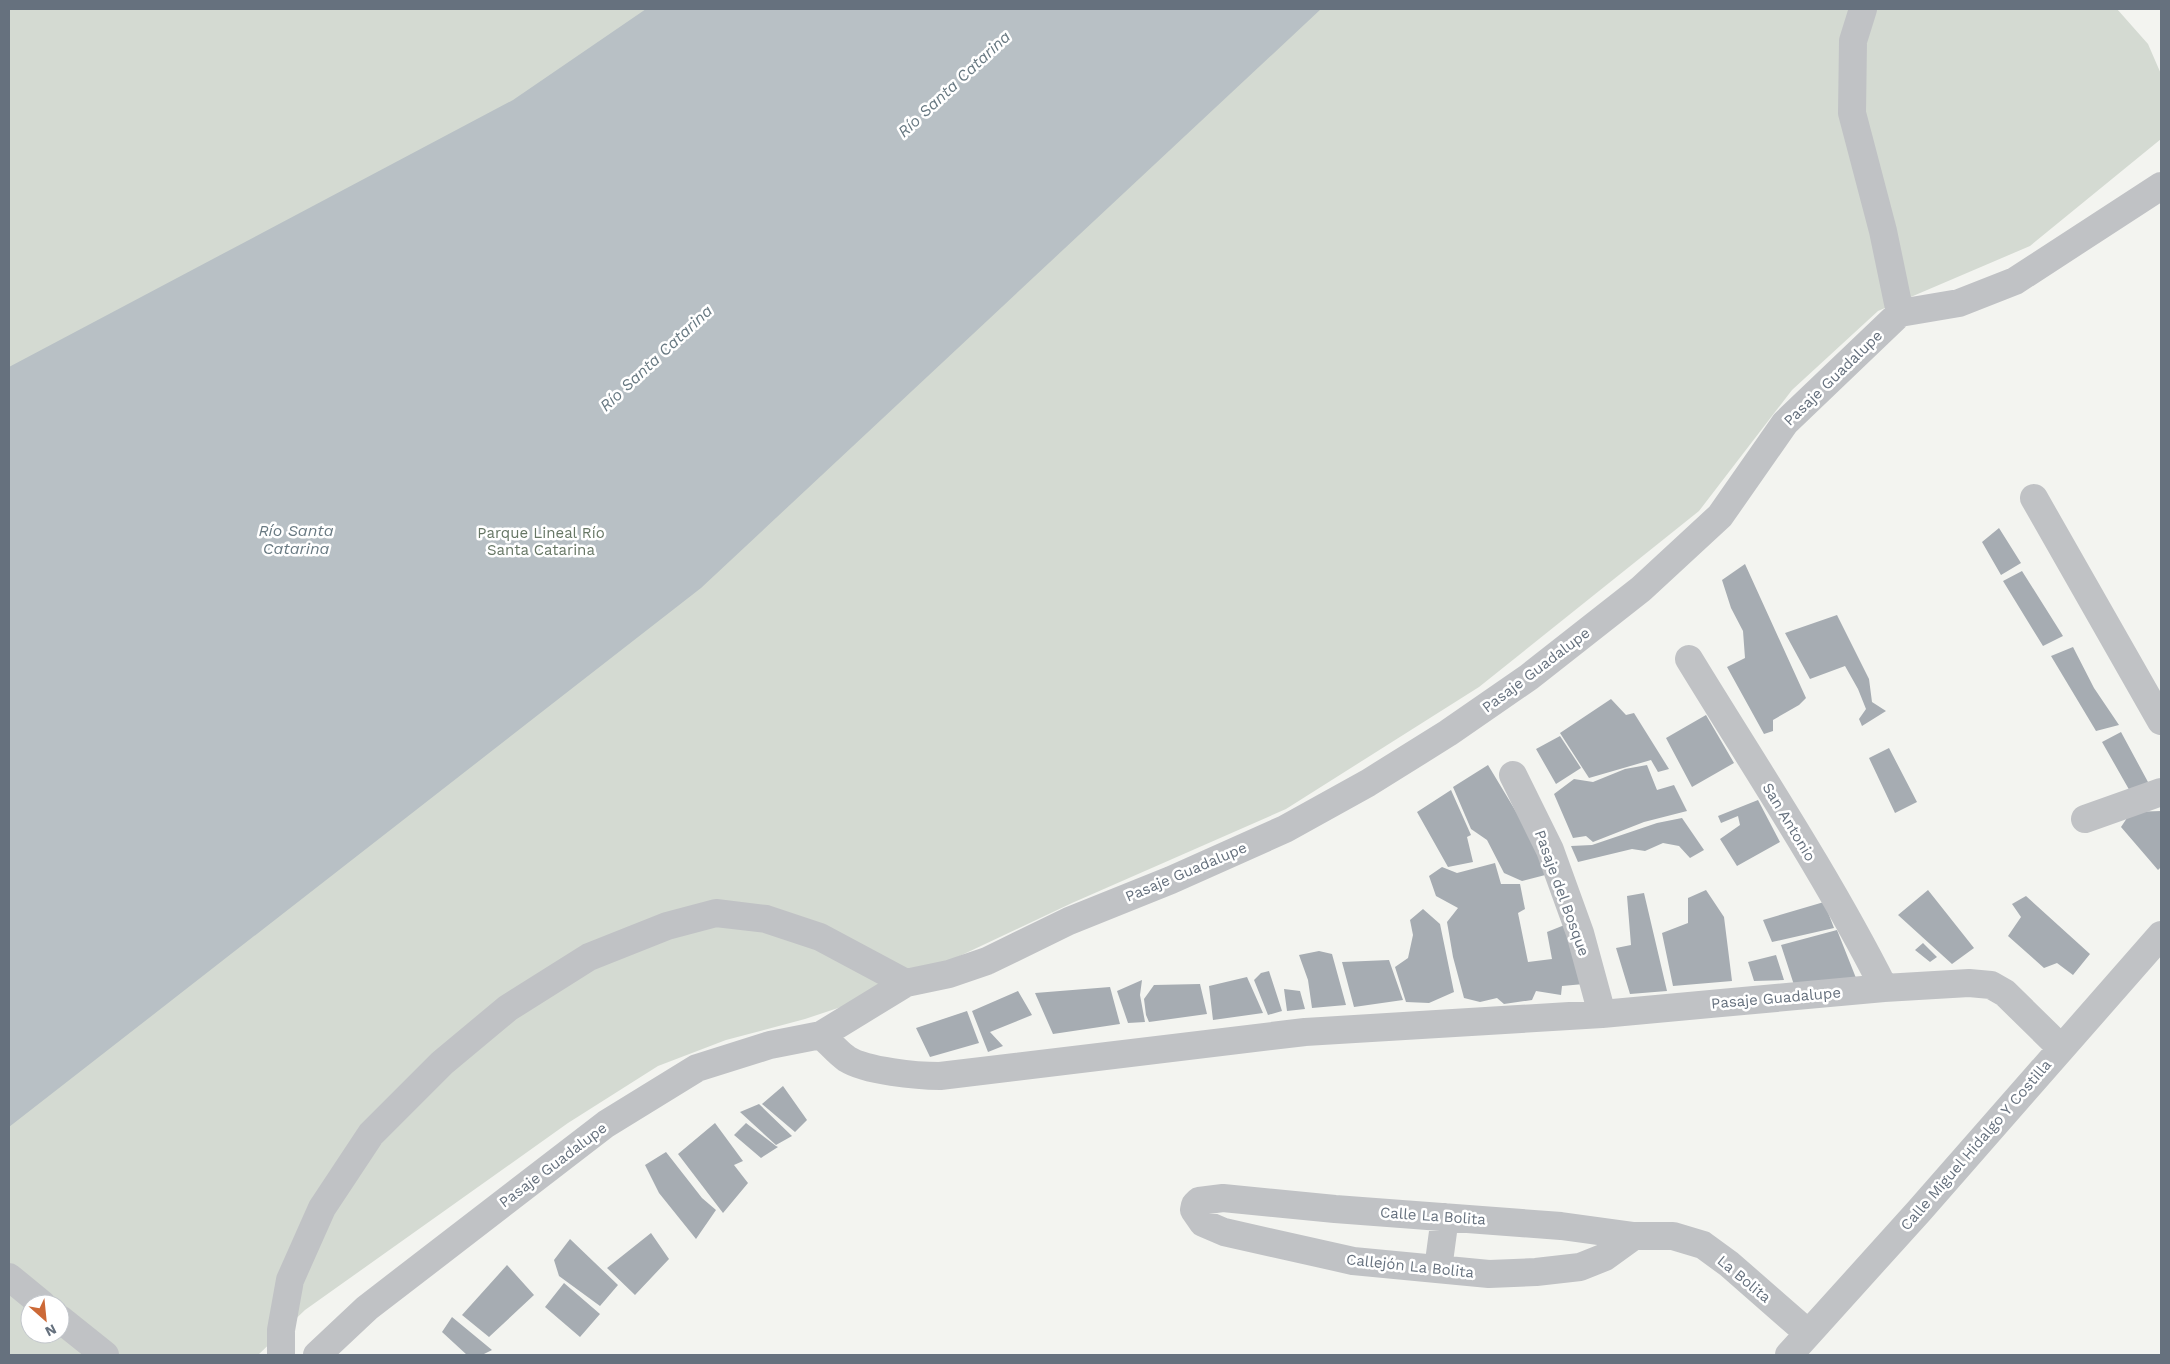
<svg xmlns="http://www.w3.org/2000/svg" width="2170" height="1364" font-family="'Work Sans',sans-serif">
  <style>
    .green { fill: #d4dad2; fill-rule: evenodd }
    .water { fill: #b8c0c5 }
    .building { fill: #a6acb2 }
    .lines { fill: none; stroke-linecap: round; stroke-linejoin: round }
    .minor { stroke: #c0c2c5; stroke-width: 28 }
    .labels { text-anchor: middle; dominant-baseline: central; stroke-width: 5; stroke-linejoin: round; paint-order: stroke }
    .street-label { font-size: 15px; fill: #66717e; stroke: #fff }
    .park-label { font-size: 15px; fill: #667664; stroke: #fff }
    .water-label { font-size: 16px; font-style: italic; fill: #677881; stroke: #fff }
  </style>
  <rect width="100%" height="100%" fill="#f3f4f0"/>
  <path class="green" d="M9,9H2117L2148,44L2161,74V139L2030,246L1878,311L1792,390L1699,511L1479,687L1286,809L1072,903L877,995L805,1019L726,1040L658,1066L568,1123L305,1310L258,1355H9ZM30,1304H60V1334H30Z"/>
  <path class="water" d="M646,9H1321L701,588L9,1127V367L513,100Z"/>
  <path class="building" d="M1999,528L2021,563L2001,575L1982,542Z
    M1745,564L1806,698L1799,705L1773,720V731L1764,734L1727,667L1745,658L1743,631L1731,608L1722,580Z
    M2022,571L2063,636L2043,646L2003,581Z
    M1837,615L1869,679L1872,702L1886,711L1862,726L1859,719L1866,709L1858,689L1845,666L1810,679L1785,633Z
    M2073,647L2094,688L2119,725L2096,731L2051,656Z
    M1611,699L1626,715L1634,713L1669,769L1658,772L1651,760L1589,778L1560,733Z
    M1706,715L1734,763L1692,787L1666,738Z
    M2121,732L2148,782L2131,793L2102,742Z
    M1560,736L1581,768L1556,784L1536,749Z
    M1889,748L1917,802L1895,813L1869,758Z
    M1488,765L1553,873L1522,881L1504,873L1487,840L1471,829L1453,787Z
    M1647,765L1657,790L1674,785L1687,811L1644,822L1593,842L1586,836L1573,838L1554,794L1574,779L1593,782L1625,769Z
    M1451,790L1471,835L1467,837L1473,862L1448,867L1417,812Z
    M1758,800L1780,842L1737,866L1720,839L1740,825L1738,816L1721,823L1718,816Z
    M2161,811V867L2158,870L2121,827L2131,812Z
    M1682,818L1704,850L1690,858L1679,846L1663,843L1645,851L1632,849L1578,862L1571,846L1592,845L1657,823Z
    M1495,863L1501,884H1520L1525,909L1518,913L1528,962L1552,959L1547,932L1567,924L1584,984L1562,986L1561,995L1536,991L1532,1000L1504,1004L1497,998L1480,1002L1464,998L1453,957L1447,922L1458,908L1436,896L1429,876L1442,867L1457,873Z
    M1706,890L1724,917L1732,981L1673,986L1662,933L1688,923V898Z
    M1928,890L1974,948L1952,964L1898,915Z
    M1644,893L1667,991L1630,994L1616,948L1631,945L1627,896Z
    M2026,896L2090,954L2073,975L2057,963L2044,968L2008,936L2021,917L2012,904Z
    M1824,902L1834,928L1772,942L1763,920Z
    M1423,909L1440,924L1454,992L1429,1003L1406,1002L1395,967L1408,958L1413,935L1410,920Z
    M1837,930L1856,978L1794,985L1781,945Z
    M1923,943L1937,957L1930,962L1915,950Z
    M1319,951L1332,954L1346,1005L1312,1008L1308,980L1299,955Z
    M1776,955L1784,980L1754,981L1748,962Z
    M1389,960L1403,1000L1354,1007L1342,962Z
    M1269,971L1282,1011L1268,1015L1254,980L1261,973Z
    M1247,977L1263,1013L1213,1020L1209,986Z
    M1142,980L1140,995L1145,1022L1128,1023L1117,991Z
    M1200,984L1207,1014L1149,1022L1146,1015L1144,999L1154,985Z
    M1110,987L1120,1024L1053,1034L1035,993Z
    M1284,989L1300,991L1305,1009L1287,1011Z
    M1018,991L1032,1015L990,1032L1003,1046L988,1052L972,1011Z
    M967,1011L979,1043L930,1057L916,1028Z
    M783,1086L807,1120L795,1132L762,1104Z
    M759,1104L792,1136L776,1145L740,1112Z
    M715,1123L743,1161L734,1165L748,1183L723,1213L678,1154Z
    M746,1123L776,1146L778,1147L761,1158L734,1135Z
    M666,1152L702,1198L716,1210L696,1239L659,1193L645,1165Z
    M651,1233L669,1259L635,1295L607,1268Z
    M570,1239L618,1285L600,1306L559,1276L554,1260Z
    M507,1265L534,1295L489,1337L462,1315Z
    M564,1283L600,1314L580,1337L545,1307Z
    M452,1317L492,1350L482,1355H467L442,1332Z"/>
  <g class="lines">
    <path class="minor" d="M1863,9L1853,41L1852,113L1883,231L1900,313
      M2034,498L2161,721
      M1689,659C1755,767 1827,875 1884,988
      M1513,775L1550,850L1580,933L1602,1014
      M2085,819L2161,792
      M821,1035C830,1043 838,1053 847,1059C866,1071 917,1076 940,1076L1305,1032L1602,1014L1884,988L1969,983L1991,985L2005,993L2061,1048
      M1634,1236L1605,1257L1580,1267L1536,1272L1489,1274L1353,1261L1224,1232L1203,1223L1194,1210L1195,1205L1199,1201L1223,1198L1335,1209L1561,1226L1634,1236H1673L1703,1245L1729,1264L1808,1333
      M1438,1269L1445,1217
      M9,1277L42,1304
      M60,1319L105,1355
      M281,1355V1330L290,1280L322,1208L371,1134L442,1063L508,1008L589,957L667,926L716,913L766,919L820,937L906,983
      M317,1355L367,1308L606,1124L697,1068L770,1045L821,1035L906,983L949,974L987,961L1069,921L1171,880L1285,829L1368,783L1448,733L1529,677L1641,589L1720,516L1785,423L1900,313L1959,303L2015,281L2161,186
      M1789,1355L1919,1211L2161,935"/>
  </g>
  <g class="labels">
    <g class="street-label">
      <text transform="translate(1833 378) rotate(-44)">Pasaje Guadalupe</text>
      <text transform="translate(1536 670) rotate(-37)">Pasaje Guadalupe</text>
      <text transform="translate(1789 822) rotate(59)">San Antonio</text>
      <text transform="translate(1186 872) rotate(-23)">Pasaje Guadalupe</text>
      <text transform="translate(1562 893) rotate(70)">Pasaje del Bosque</text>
      <text transform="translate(1776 998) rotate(-5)">Pasaje Guadalupe</text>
      <text transform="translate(1976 1145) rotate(-49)">Calle Miguel Hidalgo Y Costilla</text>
      <text transform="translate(553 1165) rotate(-37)">Pasaje Guadalupe</text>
      <text transform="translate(1433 1216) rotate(4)">Calle La Bolita</text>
      <text transform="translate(1410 1266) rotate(6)">Callejón La Bolita</text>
      <text transform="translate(1744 1279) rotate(40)">La Bolita</text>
    </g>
    <g class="park-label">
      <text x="541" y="533">Parque Lineal Río<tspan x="541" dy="17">Santa Catarina</tspan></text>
    </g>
    <g class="water-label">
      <text transform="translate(954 84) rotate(-43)">Río Santa Catarina</text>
      <text transform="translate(656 358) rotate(-43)">Río Santa Catarina</text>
      <text x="296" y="530">Río Santa<tspan x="296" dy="18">Catarina</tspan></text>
    </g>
  </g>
  <rect width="2170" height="1364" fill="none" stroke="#66717e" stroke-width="20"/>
  <g transform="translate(45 1319) rotate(153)"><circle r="24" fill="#ffffff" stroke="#c2c6cb"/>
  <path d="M0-4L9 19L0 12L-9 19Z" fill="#cc6937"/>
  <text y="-8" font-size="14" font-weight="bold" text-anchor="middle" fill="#66717e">N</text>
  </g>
</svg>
